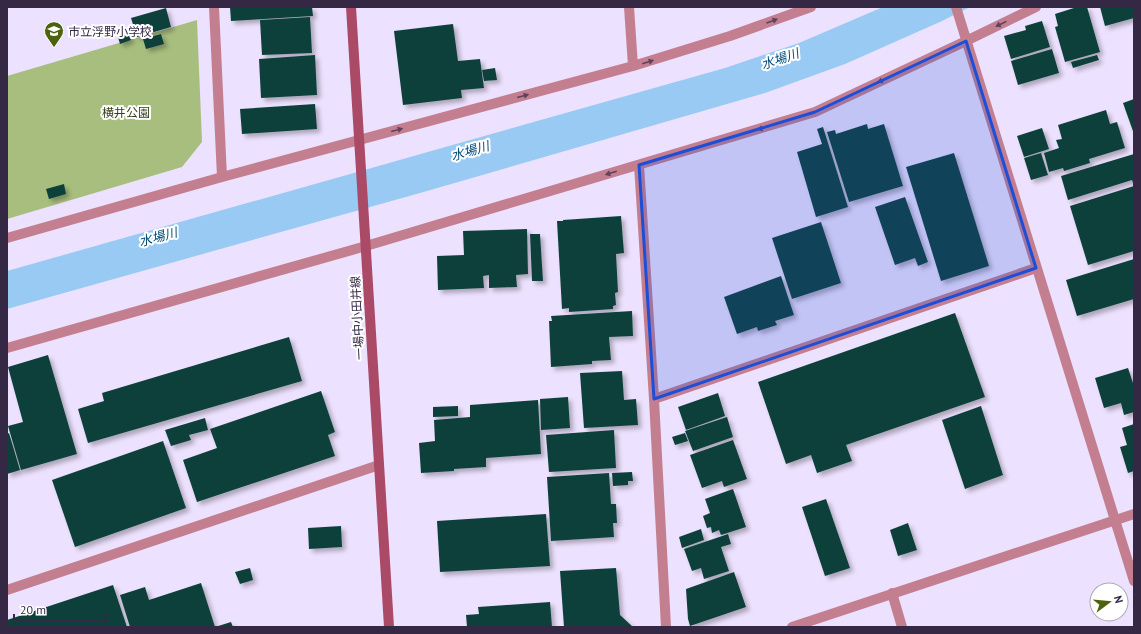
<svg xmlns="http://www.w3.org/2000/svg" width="1141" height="634" font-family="'PT Sans','Noto Sans JP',sans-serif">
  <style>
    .green { fill: #a8be7e }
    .water { fill: #98caf3 }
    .building { fill: #10413b; filter: url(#shadow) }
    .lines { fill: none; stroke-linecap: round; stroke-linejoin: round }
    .minor { stroke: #c37f90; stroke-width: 10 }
    .tertiary { stroke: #c37f90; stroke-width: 10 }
    .secondary { stroke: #aa4a67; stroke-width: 10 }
    .oneway { fill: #5f425b }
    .marked { fill: #1d4ed8; fill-opacity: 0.2; stroke: #1d4ed8; stroke-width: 3; stroke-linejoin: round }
    .labels { text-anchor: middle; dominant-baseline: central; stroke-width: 4; stroke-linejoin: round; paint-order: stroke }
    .poi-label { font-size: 12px; fill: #342844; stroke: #fff; text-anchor: start }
    .park-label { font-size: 12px; fill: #333f16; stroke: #fff }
    .street-label { font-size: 12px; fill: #342844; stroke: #fff }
    .water-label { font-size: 13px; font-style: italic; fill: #004a75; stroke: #fff }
  </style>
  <defs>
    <filter id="shadow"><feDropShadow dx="3.5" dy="3.5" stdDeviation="2" flood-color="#0004"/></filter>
  </defs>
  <rect width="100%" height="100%" fill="#ece1fe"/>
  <path class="green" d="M197,20L202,142L182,167L7,219V76Z"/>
  <path class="water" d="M883,7H970L942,21L845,64L765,93L420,193L7,309V271L725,68L799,43Z"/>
  <path class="building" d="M230,7H312L313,16L231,21Z
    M1077,7H1087L1100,52L1065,62L1055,27L1058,26L1055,14Z
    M1100,7H1134V18L1105,26Z
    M166,8L171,27L137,37L131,18Z
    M310,17L312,53L262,55L260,20Z
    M1042,21L1050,47L1011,59L1004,36L1026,30L1025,26Z
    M453,24L458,61L480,59L484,88L461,90L462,98L403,105L394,31Z
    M127,27L131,40L120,44L116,30Z
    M161,34L164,44L146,49L143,39Z
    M1052,49L1059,73L1018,85L1011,61Z
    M315,55L317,95L261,98L259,59Z
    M1097,55L1099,60L1073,68L1071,62Z
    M495,68L497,80L484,81L482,70Z
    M1134,99V134L1123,103Z
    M315,104L317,129L242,134L240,109Z
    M1106,110L1110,124L1117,122L1125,148L1089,159L1090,163L1064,171L1063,168L1049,172L1044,153L1059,148L1056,140L1062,139L1058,125Z
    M867,124L868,129L884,124L903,186L849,202L827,132L835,130L836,134Z
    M823,127L848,207L816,217L797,152L822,144L817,129Z
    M1042,128L1049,149L1024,157L1017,136Z
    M954,153L989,266L941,281L906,167Z
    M1041,153L1048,175L1031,180L1024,158Z
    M1134,154V251L1088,265L1070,206L1134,186L1132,180L1068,200L1061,176Z
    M64,184L66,194L49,199L46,189Z
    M905,197L928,262L918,266L915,258L895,265L875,207Z
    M621,216L624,253L616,254L618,292L615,293L616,305L613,306V309L569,312V308L562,309L557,221H563V220Z
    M821,222L841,283L792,299L772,238Z
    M527,229L528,274L516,275L517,287L489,288V275L483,276L484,288L438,290L437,256L464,255L463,231Z
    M530,234H540L543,281H532Z
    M1134,259V299L1077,316L1066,280Z
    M781,276L794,315L775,321L777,325L758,331L757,327L737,334L724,297Z
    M632,311L633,336L609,337L611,360L592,361V364L551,367L549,321H552L551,316Z
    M955,313L985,397L846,445L852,461L817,473L811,455L786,464L758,382Z
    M289,337L302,381L88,443L78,409L104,401L102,393Z
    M48,355L77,454L21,470L8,426L23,422L8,367Z
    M1128,368L1134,386V412L1124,415L1121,403L1104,408L1095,378Z
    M622,371L624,400L636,399L638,425L584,428L580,373Z
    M321,391L335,432L328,435L335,456L197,502L183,460L217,448L210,429Z
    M718,393L725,416L686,430L678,407Z
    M568,397L570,428L541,430L540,399Z
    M538,400L541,454L486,458V467L454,469V471L421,473L419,443L435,441L434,420L470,417V405Z
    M458,406V416L433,417V407Z
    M981,406L1003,475L965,489L942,420Z
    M727,417L733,437L693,451L685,431Z
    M205,418L208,430L189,435L191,440L171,446L165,430Z
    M1134,424V471L1128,473L1120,447L1127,445L1122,428Z
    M614,430L616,468L549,472L546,435Z
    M9,433L20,470L7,474V434Z
    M685,433L688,441L675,445L672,437Z
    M733,440L747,479L724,487L722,481L702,488L690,455Z
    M163,441L186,508L75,547L52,480Z
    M632,472L633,481H628V485L613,486L612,473Z
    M609,473L611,504H616L617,523H613L614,537L551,541L547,477Z
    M733,489L746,527L721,535L719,530L712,533L711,527L707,528L703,516L710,513L705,499Z
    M826,499L850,568L825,576L802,507Z
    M546,514L550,566L440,572L437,521Z
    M908,523L917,550L898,556L890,530Z
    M341,526L342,547L309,549L308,528Z
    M701,529L704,540L682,548L679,537Z
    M728,534L731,544L721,547L729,571L704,579L701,568L692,571L684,549Z
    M250,568L253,580L240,584L235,572Z
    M616,568L620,615L633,627H564L560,571Z
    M734,572L746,607L690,626L688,619L686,589Z
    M201,583L215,627L231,622L233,627H130L120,595L145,587L149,600Z
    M113,585L127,627H7V620Z
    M550,602L552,627H467L466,615L479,614L478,607Z"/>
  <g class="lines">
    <path class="minor" d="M214,7L222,177
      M629,7L633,66
      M956,7L1115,520
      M639,165L654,399L666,627
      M7,238L222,177L633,66L730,36L811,7
      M7,348L366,246L815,112L966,41L1036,7
      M654,399L1036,268
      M7,590L379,465
      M892,593L902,627"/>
    <path class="tertiary" d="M1115,520L1134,581
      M792,627L1134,514"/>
    <path class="secondary" d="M351,7L389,627"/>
  </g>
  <defs><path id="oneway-solid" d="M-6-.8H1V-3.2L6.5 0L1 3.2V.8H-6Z"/></defs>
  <g class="oneway">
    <use href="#oneway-solid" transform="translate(772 21) rotate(-20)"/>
    <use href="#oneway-solid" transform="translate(1001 24) rotate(154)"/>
    <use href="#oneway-solid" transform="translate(648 62) rotate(-17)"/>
    <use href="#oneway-solid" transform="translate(883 80) rotate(155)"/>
    <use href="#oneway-solid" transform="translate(523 96) rotate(-15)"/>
    <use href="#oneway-solid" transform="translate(763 128) rotate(163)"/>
    <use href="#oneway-solid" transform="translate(397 130) rotate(-15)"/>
    <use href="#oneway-solid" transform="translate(611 173) rotate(163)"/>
  </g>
  <path class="marked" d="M966,41L1036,268L654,399L639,165L815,112Z"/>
  <defs>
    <symbol id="school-pin" viewBox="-11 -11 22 30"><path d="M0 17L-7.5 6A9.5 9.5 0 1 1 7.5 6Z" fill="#4d620e" stroke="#fff"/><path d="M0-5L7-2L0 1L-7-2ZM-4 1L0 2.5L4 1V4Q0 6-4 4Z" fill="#fff"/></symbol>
  </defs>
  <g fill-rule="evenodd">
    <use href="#school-pin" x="43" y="20" width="22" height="30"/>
  </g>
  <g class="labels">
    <g class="poi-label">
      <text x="68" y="31">市立浮野小学校</text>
    </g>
    <g class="park-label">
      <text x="126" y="112">横井公園</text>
    </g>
    <g class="street-label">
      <text transform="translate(357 318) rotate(-93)">一場中小田井線</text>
    </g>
    <g class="water-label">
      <text transform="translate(780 59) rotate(-19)">水場川</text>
      <text transform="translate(470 151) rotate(-16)">水場川</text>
      <text transform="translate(158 237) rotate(-15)">水場川</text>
    </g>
  </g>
  <rect width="1141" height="634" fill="none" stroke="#342844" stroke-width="16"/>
  <g transform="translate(1109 602) rotate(74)"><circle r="19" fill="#ffffff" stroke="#aea9b4"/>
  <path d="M0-3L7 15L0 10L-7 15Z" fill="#4d620e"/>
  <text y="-6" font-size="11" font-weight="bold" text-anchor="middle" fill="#342844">N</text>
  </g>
  <path d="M14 614v6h92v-6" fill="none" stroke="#342844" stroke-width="2"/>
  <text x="20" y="614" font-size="12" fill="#342844" stroke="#ffffff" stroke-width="3" paint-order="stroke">20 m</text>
</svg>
